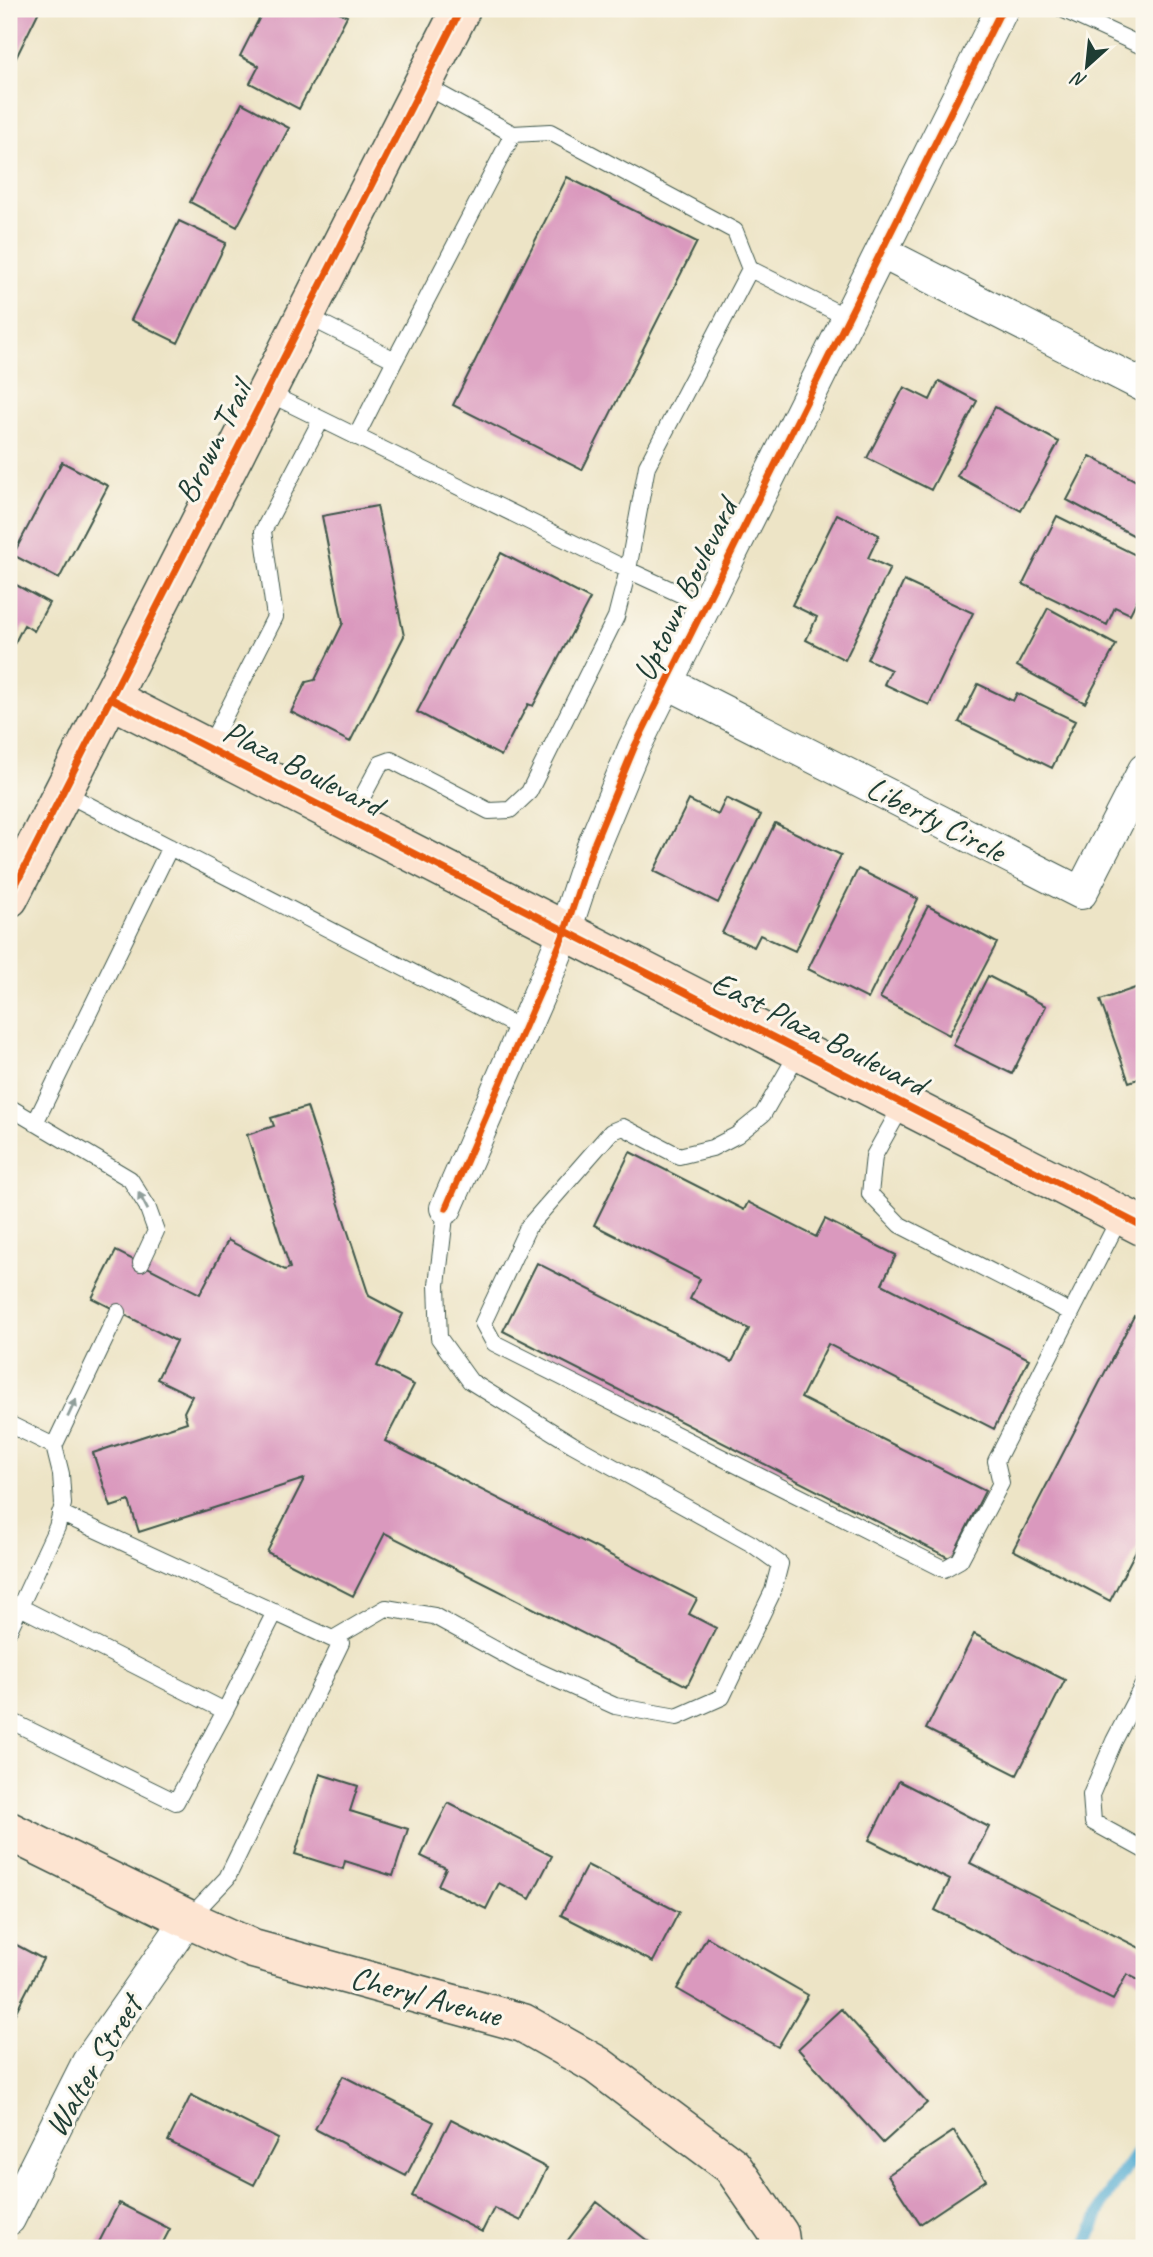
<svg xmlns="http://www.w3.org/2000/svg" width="1153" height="2257" font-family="Caveat,sans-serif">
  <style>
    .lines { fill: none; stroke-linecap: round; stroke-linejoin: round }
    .stream { stroke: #56add3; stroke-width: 12 }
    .building { fill: #da99be }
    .lane-casing { stroke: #3e564a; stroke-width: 18 }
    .street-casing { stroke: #3e564a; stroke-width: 34 }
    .secondary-casing { stroke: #3e564a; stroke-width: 41 }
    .lane { stroke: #fff; stroke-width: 16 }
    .street { stroke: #fff; stroke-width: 32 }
    .secondary { stroke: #fde4d1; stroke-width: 38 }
    .cycleway-casing { stroke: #fbf7ec; stroke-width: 11 }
    .cycleway { stroke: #e8590c; stroke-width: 7 }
    .oneway { fill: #8f9e9a }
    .labels { text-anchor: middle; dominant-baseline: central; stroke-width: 6; stroke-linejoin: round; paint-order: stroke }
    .street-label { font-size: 33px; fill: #1f3d34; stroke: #fbf7ec }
  </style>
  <rect width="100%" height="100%" fill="#fbf7ec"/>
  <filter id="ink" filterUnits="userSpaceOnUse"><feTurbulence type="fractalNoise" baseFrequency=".0143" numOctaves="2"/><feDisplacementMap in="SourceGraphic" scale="14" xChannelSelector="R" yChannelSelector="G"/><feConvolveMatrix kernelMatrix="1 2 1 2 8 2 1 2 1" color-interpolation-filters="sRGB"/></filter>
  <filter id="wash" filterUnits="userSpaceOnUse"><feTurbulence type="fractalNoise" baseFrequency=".00686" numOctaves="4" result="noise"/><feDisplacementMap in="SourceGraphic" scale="28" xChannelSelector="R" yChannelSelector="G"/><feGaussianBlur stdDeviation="1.57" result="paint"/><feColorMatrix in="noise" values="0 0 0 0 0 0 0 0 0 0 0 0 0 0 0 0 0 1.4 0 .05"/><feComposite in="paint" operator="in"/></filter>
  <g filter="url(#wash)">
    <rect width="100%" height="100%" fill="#ede4c6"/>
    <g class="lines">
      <path class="stream" d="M1085,2248L1105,2199L1144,2142"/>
    </g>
    <g id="blocks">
      <path class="building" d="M9,9H40L9,72Z
        M264,9H282L288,12L290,9H333L347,16L299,109L250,83L259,66L240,56Z
        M242,103L289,128L237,227L190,202Z
        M567,177L697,242L582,470L453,405Z
        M179,221L226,243L178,343L131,320Z
        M939,381L977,401L931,490L867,458L904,387L930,400Z
        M995,407L1059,442L1021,511L957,476Z
        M1090,456L1144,485V541L1067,500Z
        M62,462L108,486L59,579L13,555Z
        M377,506L404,636L350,742L291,712L306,682L315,680L343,623L322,516Z
        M837,514L879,535L868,558L890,568L845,660L806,640L817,617L792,605Z
        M1057,516L1144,559V586L1130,614L1115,607L1107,625L1023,584Z
        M501,553L590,599L533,706L528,704L501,756L417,712Z
        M9,581L49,603L34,631L24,625L9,654Z
        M904,581L973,613L929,705L884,684L891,670L867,659Z
        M1048,608L1116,645L1085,703L1017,666Z
        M978,684L1013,701L1017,693L1075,721L1052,768L959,722Z
        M726,798L761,815L718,903L654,871L689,800L718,815Z
        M775,823L841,855L795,951L760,935L754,947L722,933Z
        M858,869L918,899L868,999L808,969Z
        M928,906L997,943L949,1035L880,998Z
        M988,976L1046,1006L1012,1074L953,1045Z
        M1144,985V1077L1129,1082L1100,1000Z
        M307,1107L369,1296L403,1314L377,1366L414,1385L385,1441L697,1599L689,1614L716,1628L687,1686L385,1533L353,1596L267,1552L304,1479L139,1532L129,1501L111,1507L93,1453L187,1422L184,1412L192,1396L157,1379L176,1341L92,1298L116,1251L200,1294L228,1240L285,1270L290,1268L247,1135L274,1126L271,1118Z
        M630,1152L744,1210L748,1202L816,1237L825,1219L896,1255L882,1284L1029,1359L994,1429L828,1344L801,1398L985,1491L951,1559L503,1331L537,1263L732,1362L749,1329L690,1299L700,1279L594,1225Z
        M1134,1316L1144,1321V1535L1110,1601L1013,1550Z
        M974,1634L1065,1680L1017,1775L926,1729Z
        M320,1774L358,1786L350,1811L408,1829L393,1876L345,1861L343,1869L295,1854Z
        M899,1781L989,1827L970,1863L1144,1950V1983L1127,1974L1113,2000L935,1910L950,1880L869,1840Z
        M448,1803L552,1856L530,1899L499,1883L486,1909L438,1885L446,1868L421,1856Z
        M587,1865L679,1912L653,1962L561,1915Z
        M707,1937L808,1995L778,2047L677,1989Z
        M9,1941L43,1959L9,2025Z
        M841,2009L927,2103L883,2143L798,2049Z
        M343,2076L434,2122L406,2176L315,2129Z
        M191,2095L278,2139L254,2185L168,2141Z
        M451,2119L547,2168L521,2221L494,2208L482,2232L412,2196Z
        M954,2131L986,2180L920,2224L888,2175Z
        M597,2202L657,2248H562Z
        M119,2203L170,2229L160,2248H96Z"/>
    </g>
  </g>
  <g filter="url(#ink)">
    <use href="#blocks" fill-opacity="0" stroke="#3e564a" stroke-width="2"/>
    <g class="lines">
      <defs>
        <path id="lane" d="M1062,9L1144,47
          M513,134L550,132L735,231L750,269
          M305,315L395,360L513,134L422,84
          M266,392L628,570L704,605
          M356,437L395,360
          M209,747L275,617L263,531L321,420
          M63,792L524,1030
          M350,820L380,764L391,760L489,811L510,810L529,792L616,617L628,570L647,466L750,269L848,318
          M799,1051L763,1114L737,1135L712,1148L679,1156L623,1127L611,1132L528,1227L483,1323L494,1343L944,1569L960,1560L1001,1483L996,1461L1121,1215
          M903,1104L874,1156L870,1194L900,1225L1070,1312
          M9,1107L130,1179L147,1206L156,1231L141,1263
          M35,1123L170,847
          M9,1424L54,1446L118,1312
          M60,1513L341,1643L227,1878L188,1919
          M9,1630L57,1527L63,1504L61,1474L54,1446
          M333,1639L386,1608L434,1616L520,1663L615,1706L677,1717L722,1697L773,1591L780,1564L752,1544L572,1444L470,1381L439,1338L437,1285L446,1208
          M1144,1683L1114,1741L1091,1795L1093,1822L1144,1850
          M225,1711L275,1612
          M9,1720L176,1802L225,1711L20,1607"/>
        <path id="street" d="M881,252L1144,386
          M666,682L1081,893L1144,770
          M446,1208L547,976L565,931L592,849L634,748L1002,9
          M9,2219L88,2062L188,1919"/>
        <path id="secondary" d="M110,698L1144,1227
          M9,898L461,9
          M9,1831L188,1919L253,1949L523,2023L597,2065L732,2166L779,2234L781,2248"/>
      </defs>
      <use href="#lane" class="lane-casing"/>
      <use href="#street" class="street-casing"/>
      <use href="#secondary" class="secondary-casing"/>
      <use href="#lane" class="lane"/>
      <use href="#street" class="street"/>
      <use href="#secondary" class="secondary"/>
      <defs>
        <path id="cycleway" d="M110,698L1144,1227
          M9,898L461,9
          M446,1208L547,976L565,931L592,849L634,748L1002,9"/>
      </defs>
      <use href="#cycleway" class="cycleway-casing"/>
      <use href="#cycleway" class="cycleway"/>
    </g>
    <defs><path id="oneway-solid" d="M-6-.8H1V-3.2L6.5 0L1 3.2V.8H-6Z" transform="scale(1.75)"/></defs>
    <g class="oneway">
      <use href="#oneway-solid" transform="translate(143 1201) rotate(-118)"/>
      <use href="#oneway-solid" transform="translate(72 1408) rotate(-65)"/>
    </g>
  </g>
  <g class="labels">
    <g class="street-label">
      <text transform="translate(213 442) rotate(-63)">Brown Trail</text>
      <text transform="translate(685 590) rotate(-64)">Uptown Boulevard</text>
      <text transform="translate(303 768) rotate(27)">Plaza Boulevard</text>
      <text transform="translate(936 819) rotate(27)">Liberty Circle</text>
      <text transform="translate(819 1033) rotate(27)">East Plaza Boulevard</text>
      <text transform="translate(426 1996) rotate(15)">Cheryl Avenue</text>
      <text transform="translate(93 2066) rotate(-59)">Walter Street</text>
    </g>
  </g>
  <rect width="1153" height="2257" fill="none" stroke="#fbf7ec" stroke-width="35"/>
  <g transform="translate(1087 66) rotate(207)" stroke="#fbf7ec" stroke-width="5" paint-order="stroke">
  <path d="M0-5L12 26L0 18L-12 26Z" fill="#1f3d34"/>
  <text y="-10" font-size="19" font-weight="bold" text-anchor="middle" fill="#1f3d34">N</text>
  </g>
</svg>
